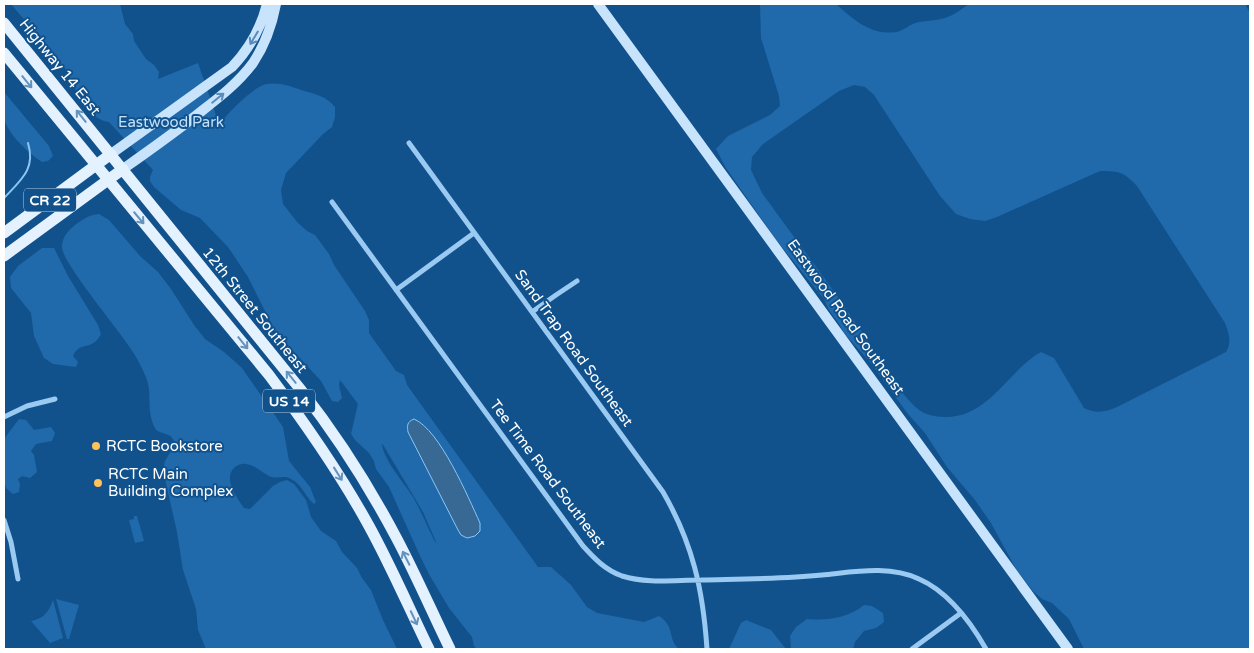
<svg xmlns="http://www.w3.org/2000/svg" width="1254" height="653" font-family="'Varela Round',sans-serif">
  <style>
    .green { fill: #206aab; fill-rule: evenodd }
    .water { fill: #386994; stroke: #8bc6f5 }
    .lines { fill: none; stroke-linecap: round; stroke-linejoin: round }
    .stream { stroke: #8bc6f5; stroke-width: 2 }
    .street { stroke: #9ac9f2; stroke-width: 5 }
    .secondary { stroke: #c8e3fc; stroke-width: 10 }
    .primary { stroke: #e4f1ff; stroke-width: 11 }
    .oneway { stroke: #5a8cb9 }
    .oneway2 { stroke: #6592bb }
    .poi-dot { fill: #ffc15a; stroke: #11528d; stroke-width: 2 }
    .labels { text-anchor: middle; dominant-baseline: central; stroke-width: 4; stroke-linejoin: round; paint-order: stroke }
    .shield { fill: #11528d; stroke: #b8cbdd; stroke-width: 1 }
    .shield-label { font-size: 14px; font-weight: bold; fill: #fff }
    .street-label { font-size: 15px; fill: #fff; stroke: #11528d }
    .park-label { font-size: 15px; fill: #c1e1fd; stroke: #11528d }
    .poi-label { font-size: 15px; fill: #fff; stroke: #11528d; text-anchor: start }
  </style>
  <rect width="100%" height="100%" fill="#11528d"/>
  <path class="green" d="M11,4H120L125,24L133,34L134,41L146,59L154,65L159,72L158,79L198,63L219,124C229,113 252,87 267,84C278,82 291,86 301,90C315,94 326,96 335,107V117L332,127L323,134L286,173L281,190L283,204L297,222L307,231L315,235L329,254L334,265L365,311L369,320V333L396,371L404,375L407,385L538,567H551L571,585L587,607L597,613L644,622L659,616C676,627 667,639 679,649H477L474,646L472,637L449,608L430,576L421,558L389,487L376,469L374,461L369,453L355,440L351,434L358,404L340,380L339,385L342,398L338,402L332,401L321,381L275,331L248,277L228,247L200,218L181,210L154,187L150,181V177L153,170L109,122C100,121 93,115 87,108C76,96 73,80 64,67C47,45 28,25 11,4ZM382,443L423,512L437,544L434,540C427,526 421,511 413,497C404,483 382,458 382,443Z
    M760,4H836C854,20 871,36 897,32C905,30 911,23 919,22C944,19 947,20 969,4H1245L1250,13V649H1084L1069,619L1052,603L1042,599L1033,591L1016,569L991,523L975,500L947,467L925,433L908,414L870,362L844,333L838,322L829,310L824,299L777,241L726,168L716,149L728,136L770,115L780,106L779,96L761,38ZM854,85L865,87L874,95L940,196L956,214L970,219L985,221L997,217L1100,171C1119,171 1124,172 1137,186L1225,323C1229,334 1232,342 1226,352L1117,407C1105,412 1096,414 1084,408L1054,358L1041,352C1013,367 995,405 961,415C950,418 935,418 924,413C902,402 869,341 853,319C824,276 792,235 762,193L751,170L752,157L763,144L839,91Z
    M4,92L49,146L53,156L48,161L42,162C28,153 11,137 4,120C1,113 4,100 4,92Z
    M99,214L109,220L140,256L158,272L171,289L194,325L205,339L224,352L242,368L283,427L289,461L310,487L316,502L314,504C305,497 302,484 291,479C284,474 277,480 269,476C261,472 255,465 246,464C242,463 238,465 235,467C222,478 237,498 244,508L250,509L273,486L280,482L287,480L294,484L306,500L311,517L321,531L336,541L342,552L357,568L362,578L371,590L383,620L397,649H206L198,630L196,609L183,570L177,532L163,470L165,461L175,444C173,433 164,435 156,430C148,416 150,404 149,389C148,379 141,366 136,357C124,335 62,264 62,247C62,237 68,231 75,225C83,219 89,215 99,214Z
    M42,248H54L68,276L98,325L101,334C92,352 80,340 73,356L78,362L76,367L53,364L44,358L34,336L31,313L11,288L10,277L18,266Z
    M19,419L26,420L34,430L51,427L55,433L52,441L36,444L31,451L34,455L37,472L30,478L22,476L18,479L20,484L19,492L13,494L6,488L4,480V439Z
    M134,516H137L144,541L135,543L129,520L134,519Z
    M56,599L79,605L69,639H67Z
    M53,600L63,638L50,643L31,621C43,619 49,612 53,600Z
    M864,605L872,606L883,613L884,622L876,628L864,631L855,642L853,649H791L790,636L796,627L807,619C827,621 848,618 864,605Z
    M746,620L771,630L786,649H729L741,623Z"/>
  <path class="water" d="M414,419C440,430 468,497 480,523V531L475,536L467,538L461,535L458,530L408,432C407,425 407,422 414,419Z"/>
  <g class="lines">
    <path class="stream" d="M4,198C21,180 36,169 28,143"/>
    <path class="street" d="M409,143L663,492C693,544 703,590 707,649
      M332,202L583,546C594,558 605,570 622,576C647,584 675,580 701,580C741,579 782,579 822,575C854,572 889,565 919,579C949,592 970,621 986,649
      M396,290L474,233
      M532,312L556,295L577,281
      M4,417L27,406L55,399
      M4,520L11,542L18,579
      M912,649L961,613"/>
    <path class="secondary" d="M598,4L1068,649
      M111,154L232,67C249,49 261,28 267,4
      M123,169C150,150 177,131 203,110C221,96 239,82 253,63C265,45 272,25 276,4"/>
    <path class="primary" d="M4,23L301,390C338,437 369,486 397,539C416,575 432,612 450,649
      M4,53L269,375C305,423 340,473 369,526C391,566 409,608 429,649
      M4,233L111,154
      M4,256L123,169"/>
  </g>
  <defs><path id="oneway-shaft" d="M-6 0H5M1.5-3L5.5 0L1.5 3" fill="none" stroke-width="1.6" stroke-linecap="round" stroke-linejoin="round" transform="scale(1.25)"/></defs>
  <g class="oneway">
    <use href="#oneway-shaft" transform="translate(254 38) rotate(121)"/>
    <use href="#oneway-shaft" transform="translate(218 98) rotate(-39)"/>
  </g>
  <g class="oneway2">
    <use href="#oneway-shaft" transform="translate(27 82) rotate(51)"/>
    <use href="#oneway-shaft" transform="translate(81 116) rotate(-129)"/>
    <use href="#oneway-shaft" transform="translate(139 218) rotate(50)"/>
    <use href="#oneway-shaft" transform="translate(243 343) rotate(51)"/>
    <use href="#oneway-shaft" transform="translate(291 377) rotate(-129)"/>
    <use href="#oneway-shaft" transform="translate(338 474) rotate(58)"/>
    <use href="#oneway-shaft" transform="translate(406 558) rotate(-117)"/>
    <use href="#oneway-shaft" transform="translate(414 618) rotate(65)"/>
  </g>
  <g class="poi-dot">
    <circle cx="96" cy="446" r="5"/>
    <circle cx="98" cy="483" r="5"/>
  </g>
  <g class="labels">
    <g class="shield">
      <rect x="24" y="188.5" width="52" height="23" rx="4"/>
      <rect x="263" y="389.5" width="52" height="23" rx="4"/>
    </g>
    <g class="shield-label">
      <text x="50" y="200">CR 22</text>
      <text x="289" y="401">US 14</text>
    </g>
    <g class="street-label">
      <text transform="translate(60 67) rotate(51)">Highway 14 East</text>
      <text transform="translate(255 310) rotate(51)">12th Street Southeast</text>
      <text transform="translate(846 317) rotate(54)">Eastwood Road Southeast</text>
      <text transform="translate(574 348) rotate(54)">Sand Trap Road Southeast</text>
      <text transform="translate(548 474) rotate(53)">Tee Time Road Southeast</text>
    </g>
    <g class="park-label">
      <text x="171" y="122">Eastwood Park</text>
    </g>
    <g class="poi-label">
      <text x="106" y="446">RCTC Bookstore</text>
      <text x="108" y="474">RCTC Main<tspan x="108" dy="17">Building Complex</tspan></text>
    </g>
  </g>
  <rect width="1254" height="653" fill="none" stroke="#ffffff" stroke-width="10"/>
</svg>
